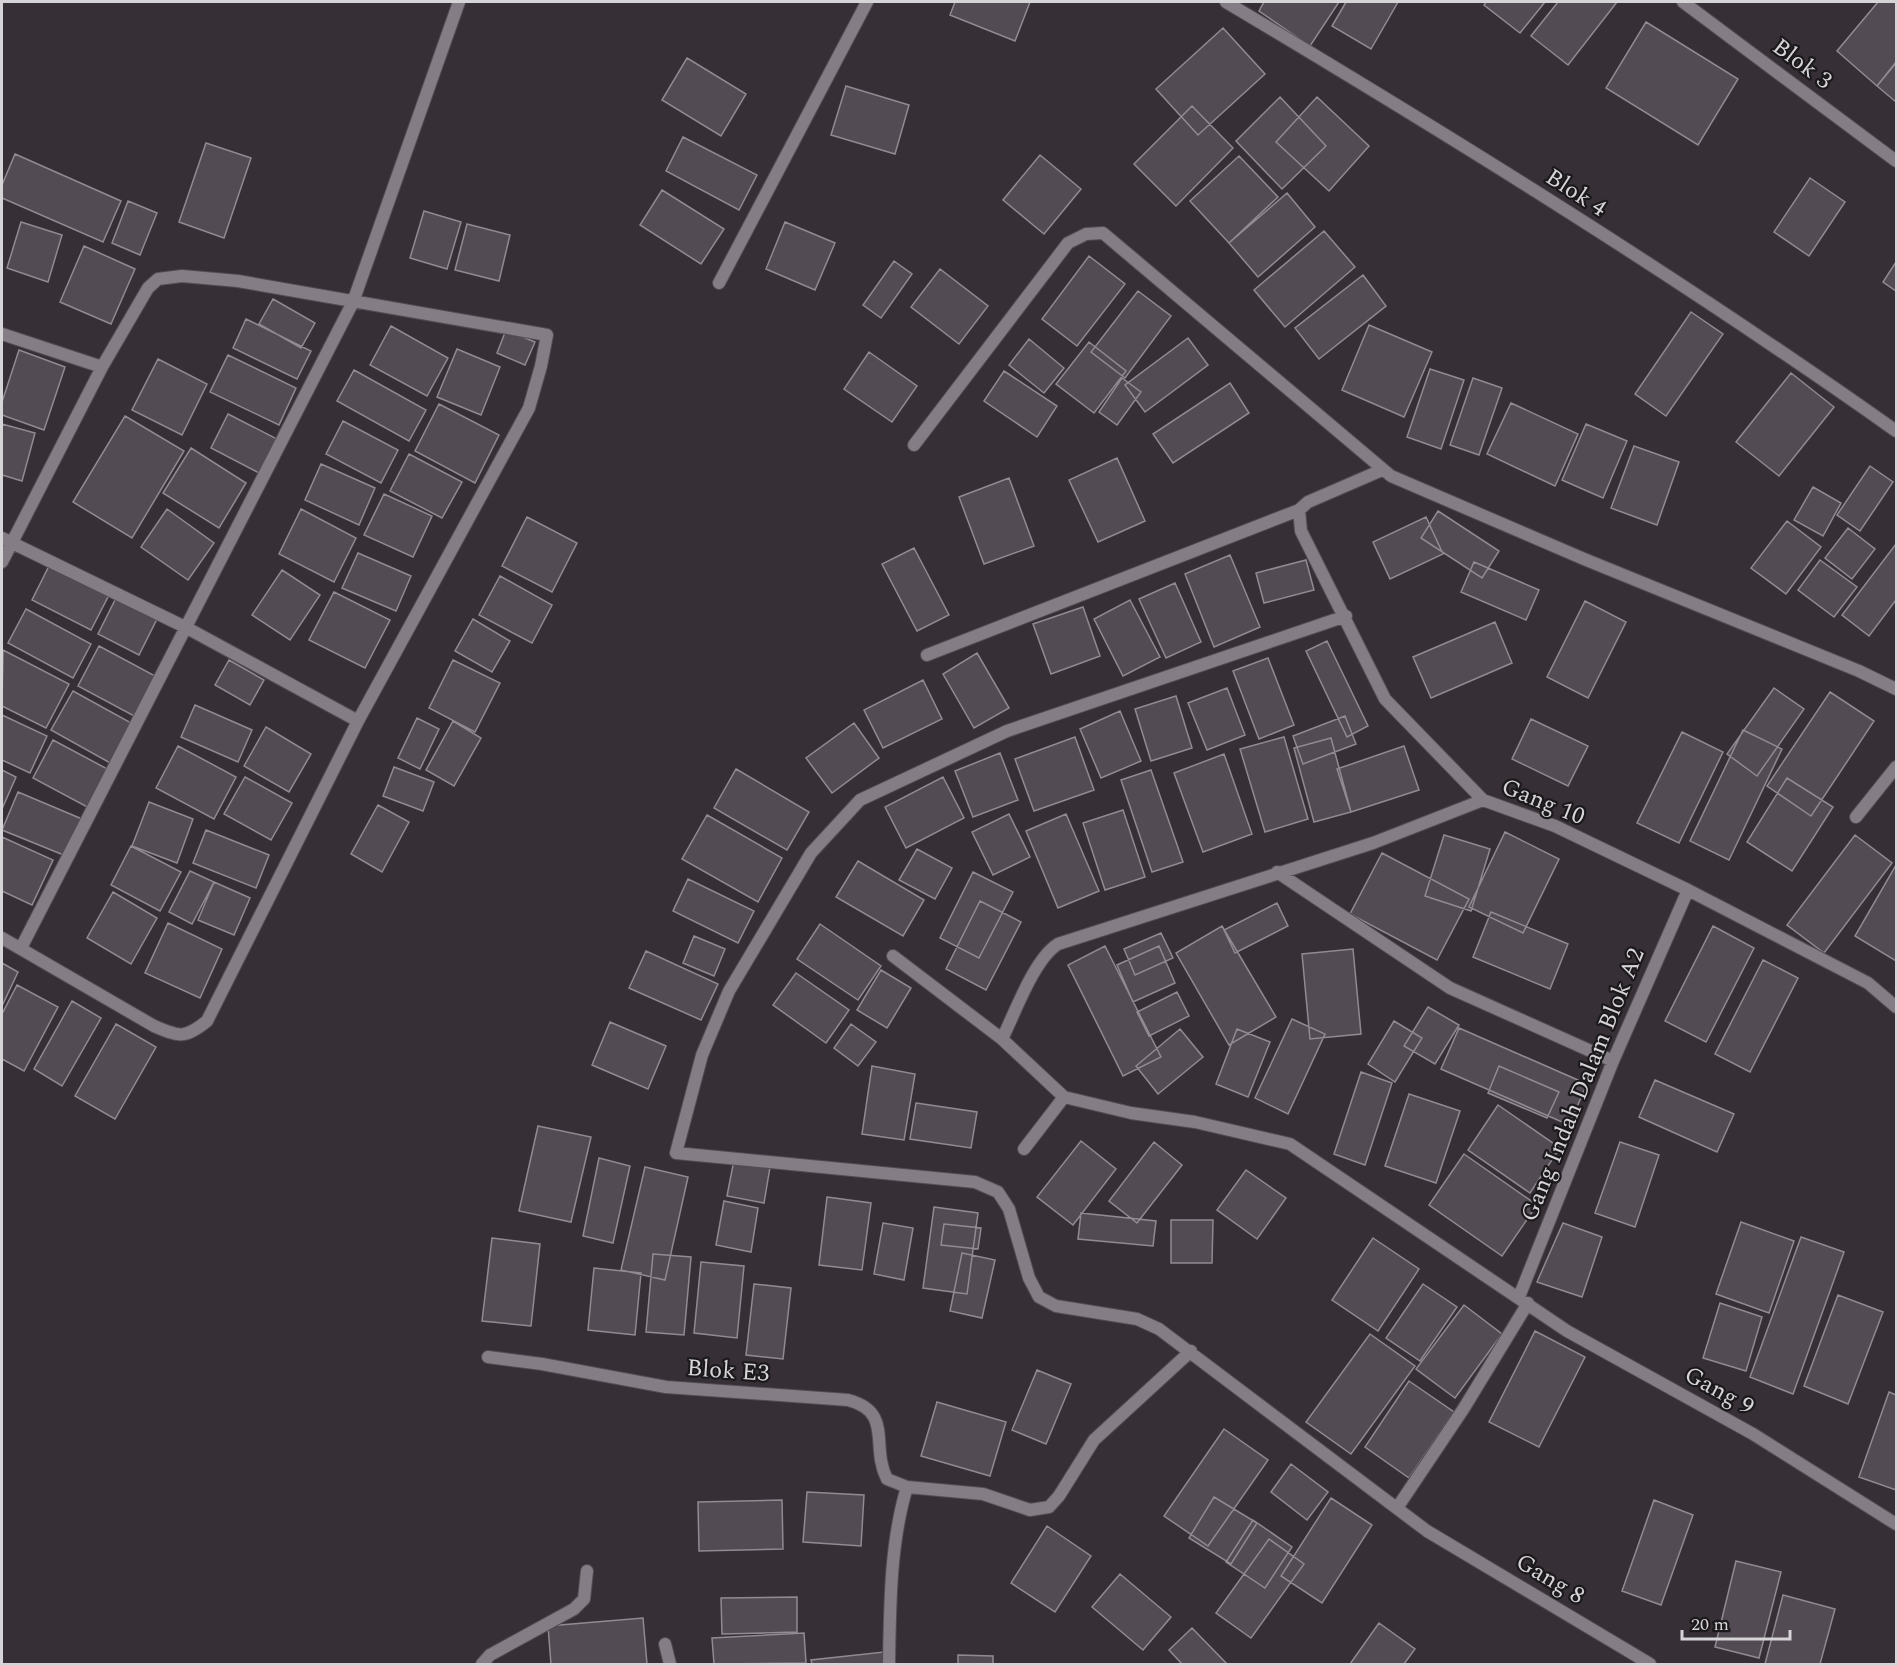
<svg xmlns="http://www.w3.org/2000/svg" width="1898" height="1666" font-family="Spectral,serif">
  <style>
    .building { fill: #524b53; stroke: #928a92; stroke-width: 1.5 }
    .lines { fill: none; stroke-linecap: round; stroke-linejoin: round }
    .service-casing { stroke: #514d52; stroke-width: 14 }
    .minor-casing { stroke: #514d52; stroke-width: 14 }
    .service { stroke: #847d85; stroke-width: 12 }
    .minor { stroke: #847d85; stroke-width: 12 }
    .labels { text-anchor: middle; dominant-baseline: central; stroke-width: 4.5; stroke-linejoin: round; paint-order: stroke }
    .street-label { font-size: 24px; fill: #d7d4d8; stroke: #1c191c }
  </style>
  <rect width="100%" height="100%" fill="#363036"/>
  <path class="building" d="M955,2H1030L1015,41L950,15Z
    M1264,2H1339L1310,46L1259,11Z
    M1346,2H1398L1371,49L1332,26Z
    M1486,2H1545L1520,33L1484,5Z
    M1558,2H1617L1568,65L1531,36Z
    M1878,2H1896V62L1877,86L1837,51Z
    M1646,22L1738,79L1698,145L1606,88Z
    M1223,28L1265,74L1198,135L1156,89Z
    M687,58L746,94L721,136L662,100Z
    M1896,63V102L1877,86Z
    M846,86L909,105L895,154L831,135Z
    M1280,97L1326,146L1282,189L1236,141Z
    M1317,97L1369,146L1329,191L1276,142Z
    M1192,106L1233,148L1176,206L1134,164Z
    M683,137L757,175L739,210L666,171Z
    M206,143L251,158L224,238L179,222Z
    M15,154L121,201L103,242L2,198V185Z
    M1040,155L1081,189L1044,234L1003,200Z
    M1239,156L1278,197L1229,243L1190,201Z
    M1810,178L1845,202L1809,256L1774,232Z
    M662,190L724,229L701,264L640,225Z
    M1287,193L1315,227L1258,277L1229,243Z
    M128,201L157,213L140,255L112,243Z
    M424,211L461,222L447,269L410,258Z
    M21,222L62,235L48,282L7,268Z
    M785,222L835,243L815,290L766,269Z
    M467,224L510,235L499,281L455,270Z
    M1324,231L1355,267L1285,327L1254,290Z
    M84,246L135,269L111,324L60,302Z
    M1089,256L1125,284L1077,346L1042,319Z
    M894,261L912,274L881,318L863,305Z
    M1896,262V291L1883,282Z
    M940,269L988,306L959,344L911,307Z
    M1363,275L1386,306L1319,359L1295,328Z
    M1138,291L1171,316L1125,378L1091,352Z
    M273,299L315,323L301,348L259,324Z
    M1691,312L1723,334L1666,416L1635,394Z
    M246,319L311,351L297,379L233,348Z
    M1369,325L1432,352L1404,417L1342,390Z
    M391,326L448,358L427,396L370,365Z
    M506,330L535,342L525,365L497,353Z
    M1188,338L1208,365L1145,412L1125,385Z
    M1029,339L1064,368L1044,393L1009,365Z
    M1089,342L1126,371L1094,413L1056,384Z
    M457,349L500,367L481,415L437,397Z
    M19,350L65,367L44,430L2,415V402Z
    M869,352L917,386L892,422L844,389Z
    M228,355L296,388L279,425L210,392Z
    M158,359L207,384L182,435L132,410Z
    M1430,369L1464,380L1441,449L1407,437Z
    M354,370L426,410L409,441L337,401Z
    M1004,371L1057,406L1037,437L984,401Z
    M1791,373L1834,407L1779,476L1736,442Z
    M1122,378L1141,392L1117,425L1099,412Z
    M1473,378L1502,388L1479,455L1450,445Z
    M1230,383L1249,413L1173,463L1153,434Z
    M1511,403L1578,434L1555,486L1487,454Z
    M439,404L499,435L475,483L415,451Z
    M228,414L277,439L259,473L211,448Z
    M125,416L184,451L132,538L73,502Z
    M343,421L398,450L381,483L326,454Z
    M2,424L35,433L22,481L2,475Z
    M1586,424L1627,441L1603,498L1562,480Z
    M1634,446L1679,462L1657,525L1611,508Z
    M191,448L246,483L219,528L163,493Z
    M409,454L462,482L442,518L390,491Z
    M1117,458L1145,521L1098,542L1069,480Z
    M321,464L375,488L359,525L305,500Z
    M1870,466L1893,482L1860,531L1837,515Z
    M1009,478L1034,546L984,564L959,497Z
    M1813,487L1841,503L1823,536L1794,520Z
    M384,494L432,516L413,557L364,535Z
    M167,509L214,543L188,580L141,547Z
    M301,509L356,538L334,582L279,554Z
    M1438,511L1499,551L1482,578L1421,538Z
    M527,517L577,543L552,592L502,566Z
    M1426,517L1443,554L1390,579L1373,542Z
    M1787,521L1821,547L1786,594L1751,568Z
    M1848,528L1875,549L1852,579L1825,558Z
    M1896,544V600L1869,636L1842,615Z
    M914,548L949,615L917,631L882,564Z
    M358,553L411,576L396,611L342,588Z
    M1230,555L1260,627L1214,647L1185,574Z
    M1306,560L1314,590L1264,603L1256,573Z
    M1820,560L1857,587L1834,617L1798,590Z
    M51,562L110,593L91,630L32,600Z
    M1474,562L1539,590L1526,620L1461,592Z
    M282,570L320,595L290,640L252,615Z
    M500,576L552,605L532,643L479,615Z
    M1175,583L1201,642L1166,658L1139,599Z
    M334,592L390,620L365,668L309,640Z
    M116,598L157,619L139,655L98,634Z
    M1130,600L1160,657L1123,676L1094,619Z
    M1585,601L1626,622L1588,698L1547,677Z
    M1083,607L1100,656L1051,674L1033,624Z
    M26,609L91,644L73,678L8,643Z
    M473,619L510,641L492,672L455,651Z
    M1495,622L1512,663L1431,698L1413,657Z
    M1327,641L1368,726L1347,737L1306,651Z
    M99,646L157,677L136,717L78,686Z
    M3,650L69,684L46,728L2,706Z
    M977,653L1009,708L974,728L943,674Z
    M1268,658L1294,725L1259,739L1233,671Z
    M229,660L264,680L250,705L215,685Z
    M453,660L500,683L475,732L429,708Z
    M923,680L942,719L883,748L864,710Z
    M1227,688L1245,735L1207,750L1188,703Z
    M1774,688L1804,709L1757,776L1727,754Z
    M73,691L133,724L112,764L51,730Z
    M1830,692L1874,721L1811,816L1767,786Z
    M1176,696L1192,748L1151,761L1135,709Z
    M195,705L252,730L238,762L181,737Z
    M1120,711L1141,761L1101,778L1080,729Z
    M2,715L47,736L30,773L2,760Z
    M1345,716L1356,744L1303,764L1293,736Z
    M417,718L439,729L420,769L398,758Z
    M1531,719L1588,746L1568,786L1512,759Z
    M453,721L481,738L454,786L426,770Z
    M854,723L879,758L832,793L806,758Z
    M266,727L311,754L289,792L244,766Z
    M1743,730L1782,749L1729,860L1690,841Z
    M1682,732L1723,752L1679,843L1637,823Z
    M1075,737L1094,790L1034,811L1015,759Z
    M1284,737L1308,819L1265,832L1240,749Z
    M1331,738L1351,812L1314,822L1294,748Z
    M53,740L111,771L91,809L33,778Z
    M178,746L236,777L214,819L156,788Z
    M1404,746L1419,790L1351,812L1337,769Z
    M1000,753L1018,800L973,817L955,771Z
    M1224,754L1252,834L1203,852L1174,773Z
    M394,767L434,782L423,811L383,796Z
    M736,769L809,812L787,850L714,808Z
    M2,770L16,777L2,809Z
    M1151,770L1183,862L1152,872L1121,780Z
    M245,777L292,803L271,840L224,814Z
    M943,777L964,818L906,848L885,807Z
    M1787,778L1833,807L1792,871L1747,842Z
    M18,792L82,819L66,856L2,830Z
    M149,802L193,819L177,863L132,846Z
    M378,805L409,822L382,872L351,854Z
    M1123,810L1145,877L1105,890L1083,823Z
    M1009,814L1030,857L993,875L972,832Z
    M1066,814L1099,891L1058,908L1026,831Z
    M707,815L782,858L758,902L682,859Z
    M206,830L269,855L256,888L193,863Z
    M1505,832L1559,859L1523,933L1469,907Z
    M1444,835L1490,849L1471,911L1425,896Z
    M1855,835L1892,863L1824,953L1787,925Z
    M2,837L53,860L32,905L2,891Z
    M131,846L181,872L160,911L111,885Z
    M917,849L952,868L935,899L899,880Z
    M1382,853L1469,899L1437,960L1350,914Z
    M858,861L924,900L903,936L836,897Z
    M1896,865V961L1855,936Z
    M190,871L214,882L192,924L169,912Z
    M973,872L1013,892L979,958L940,938Z
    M688,879L754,911L738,943L673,911Z
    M214,882L250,898L234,935L198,920Z
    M113,892L157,918L131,964L87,938Z
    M980,901L1021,922L986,990L946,969Z
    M1277,903L1288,926L1235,953L1224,930Z
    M1491,912L1568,944L1550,989L1473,957Z
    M168,923L222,949L200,998L145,973Z
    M820,924L881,966L858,1000L797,959Z
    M1222,926L1276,1017L1229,1045L1176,953Z
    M1713,926L1754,948L1706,1042L1665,1021Z
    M1161,933L1173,958L1135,975L1124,949Z
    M694,936L725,949L714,976L683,963Z
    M1105,946L1161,1057L1123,1076L1068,965Z
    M1159,946L1175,983L1133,1002L1117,965Z
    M1353,949L1361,1034L1310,1039L1302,954Z
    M646,951L718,984L701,1020L629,988Z
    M1763,960L1798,978L1750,1072L1715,1054Z
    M2,963L18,972L2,1006Z
    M881,970L911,988L887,1028L857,1010Z
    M796,973L849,1010L826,1043L773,1005Z
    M17,985L58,1007L24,1071L2,1059V1014Z
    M1177,992L1189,1016L1149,1036L1137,1012Z
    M72,1001L101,1018L62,1086L34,1069Z
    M1428,1007L1459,1025L1435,1064L1404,1046Z
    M1292,1019L1325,1034L1288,1114L1255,1098Z
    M1394,1021L1422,1038L1395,1082L1368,1064Z
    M610,1022L666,1046L648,1089L592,1065Z
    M116,1024L156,1047L115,1119L75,1096Z
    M851,1024L876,1042L858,1066L834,1048Z
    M1459,1028L1587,1084L1569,1125L1441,1069Z
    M1180,1029L1203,1057L1158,1094L1136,1066Z
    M1237,1029L1270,1042L1248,1097L1216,1084Z
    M872,1066L915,1074L904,1140L862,1134Z
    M1499,1066L1559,1092L1547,1118L1488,1093Z
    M1361,1072L1392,1083L1365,1165L1334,1154Z
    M1655,1080L1734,1114L1717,1152L1639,1117Z
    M1409,1094L1460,1111L1436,1183L1385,1166Z
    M916,1103L977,1112L971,1148L910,1139Z
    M1498,1105L1560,1148L1530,1193L1468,1150Z
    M538,1126L591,1137L571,1222L519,1211Z
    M1081,1141L1116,1169L1073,1225L1037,1197Z
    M1154,1142L1182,1165L1137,1223L1109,1201Z
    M1620,1142L1659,1155L1635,1227L1595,1213Z
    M1464,1154L1537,1205L1502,1256L1429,1205Z
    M599,1158L630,1166L613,1243L583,1236Z
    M734,1160L770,1167L764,1203L727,1196Z
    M645,1167L688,1177L665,1280L621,1270Z
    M1246,1170L1286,1198L1257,1239L1217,1210Z
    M827,1197L871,1203L862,1270L819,1265Z
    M724,1201L758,1208L751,1252L716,1245Z
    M934,1207L978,1213L967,1294L923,1288Z
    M1081,1213L1156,1221L1153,1246L1078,1239Z
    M1171,1220H1213L1212,1263H1171Z
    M1741,1222L1794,1241L1769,1313L1716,1294Z
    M883,1223L913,1228L904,1280L874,1274Z
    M1563,1223L1602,1237L1582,1297L1537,1282Z
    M944,1224L981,1228L978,1249L941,1245Z
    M1801,1237L1844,1252L1793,1394L1750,1377Z
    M492,1238L540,1244L531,1326L482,1321Z
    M1373,1238L1419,1269L1378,1331L1332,1300Z
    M962,1253L995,1260L982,1318L950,1311Z
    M653,1254L691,1257L684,1335L646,1332Z
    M701,1262L744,1266L737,1338L694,1333Z
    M594,1268L641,1273L635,1335L588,1330Z
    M754,1284L791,1288L783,1359L746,1355Z
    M1423,1284L1457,1307L1420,1361L1386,1338Z
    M1838,1295L1883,1312L1848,1404L1804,1386Z
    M1720,1303L1762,1317L1746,1371L1703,1358Z
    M1464,1305L1502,1334L1455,1398L1416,1369Z
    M1535,1331L1585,1357L1539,1447L1489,1422Z
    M1370,1334L1415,1366L1351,1454L1306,1422Z
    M1037,1370L1071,1384L1046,1444L1012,1430Z
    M1409,1381L1454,1412L1409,1478L1365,1447Z
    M1889,1392L1896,1395V1490L1859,1477Z
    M937,1402L1006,1422L990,1476L921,1456Z
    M1224,1429L1268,1460L1208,1546L1164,1516Z
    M1291,1464L1328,1492L1307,1520L1271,1492Z
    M807,1492L864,1495L861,1546L803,1542Z
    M1214,1497L1257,1523L1231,1564L1189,1538Z
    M1331,1498L1372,1525L1322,1603L1281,1576Z
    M782,1500L783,1549L699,1551L698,1502Z
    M1654,1500L1693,1515L1661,1605L1622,1591Z
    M1253,1520L1292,1547L1265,1588L1226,1562Z
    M1047,1526L1091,1556L1055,1612L1011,1583Z
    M1269,1539L1304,1564L1251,1638L1216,1613Z
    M1736,1561L1781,1572L1759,1658L1715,1647Z
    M1120,1574L1171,1617L1143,1650L1092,1607Z
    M1783,1595L1835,1609L1820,1664H1765Z
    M797,1597V1632L722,1634L721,1598Z
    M643,1618L647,1664H551L548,1626Z
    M1379,1623L1415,1649L1404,1664H1350Z
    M1192,1628L1227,1664H1182L1169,1650Z
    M804,1633L806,1663L714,1664L712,1638Z
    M884,1652L885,1664H812L811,1660Z
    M958,1655L993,1656V1664H958Z"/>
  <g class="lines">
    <defs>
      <path id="service" d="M1024,1149L1064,1097"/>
      <path id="minor" d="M1226,2C1454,138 1680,278 1896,431
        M1683,2L1896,161
        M719,283L867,2
        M2,334L102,367
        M914,445L1068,243L1086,234L1103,233L1391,476L1584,559L1859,671L1896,689
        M1299,510L1301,531L1385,699L1483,800L1555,826L1688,890L1868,983L1896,1007
        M2,538L187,628L358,721
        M2,562L102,367L148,288L158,279L182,276L238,281L547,335L541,366L529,408L358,721L207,1021C185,1039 179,1037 154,1026L2,938
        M1346,616L1007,731L860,800L811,853L729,991L702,1055L676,1153L975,1182L998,1192L1009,1209L1029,1278L1039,1297L1056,1306L1137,1319L1159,1329L1427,1531L1650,1664
        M927,655L1299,510L1308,502L1382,470
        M1856,817L1896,767
        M1277,872L1450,988L1613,1061
        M21,948L353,302L459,2
        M893,956L1002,1039L1064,1097L1131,1113L1195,1122L1290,1144L1567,1331L1753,1434L1896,1524
        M1002,1039C1015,1013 1034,959 1058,944L1373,843L1483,800
        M1519,1297L1613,1061L1688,890
        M488,1357L542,1364L666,1387L848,1400C894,1412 870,1446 887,1479L907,1487C890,1543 890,1606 889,1664
        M907,1487L983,1494L1030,1510L1049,1507L1059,1496L1094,1440L1191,1351
        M1397,1508L1464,1408L1528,1303
        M665,1644L670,1664
        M482,1664L490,1655L574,1609L584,1599L587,1571"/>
    </defs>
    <use href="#service" class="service-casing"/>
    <use href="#minor" class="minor-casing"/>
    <use href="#service" class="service"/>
    <use href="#minor" class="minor"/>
  </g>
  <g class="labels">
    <g class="street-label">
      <text transform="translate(1802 64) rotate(37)">Blok 3</text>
      <text transform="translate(1576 193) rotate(33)">Blok 4</text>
      <text transform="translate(1543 802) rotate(22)">Gang 10</text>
      <text transform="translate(1583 1085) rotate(-68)">Gang Indah Dalam Blok A2</text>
      <text transform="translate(728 1371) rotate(4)">Blok E3</text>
      <text transform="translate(1719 1391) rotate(29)">Gang 9</text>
      <text transform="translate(1550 1579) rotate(31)">Gang 8</text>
    </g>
  </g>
  <rect width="1898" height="1666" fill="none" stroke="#d7d4d8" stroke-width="6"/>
  <path d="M1682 1630v9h108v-9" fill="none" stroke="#d7d4d8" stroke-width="3"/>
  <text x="1691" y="1630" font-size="18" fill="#d7d4d8" stroke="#1c191c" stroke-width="4.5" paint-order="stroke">20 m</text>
</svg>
